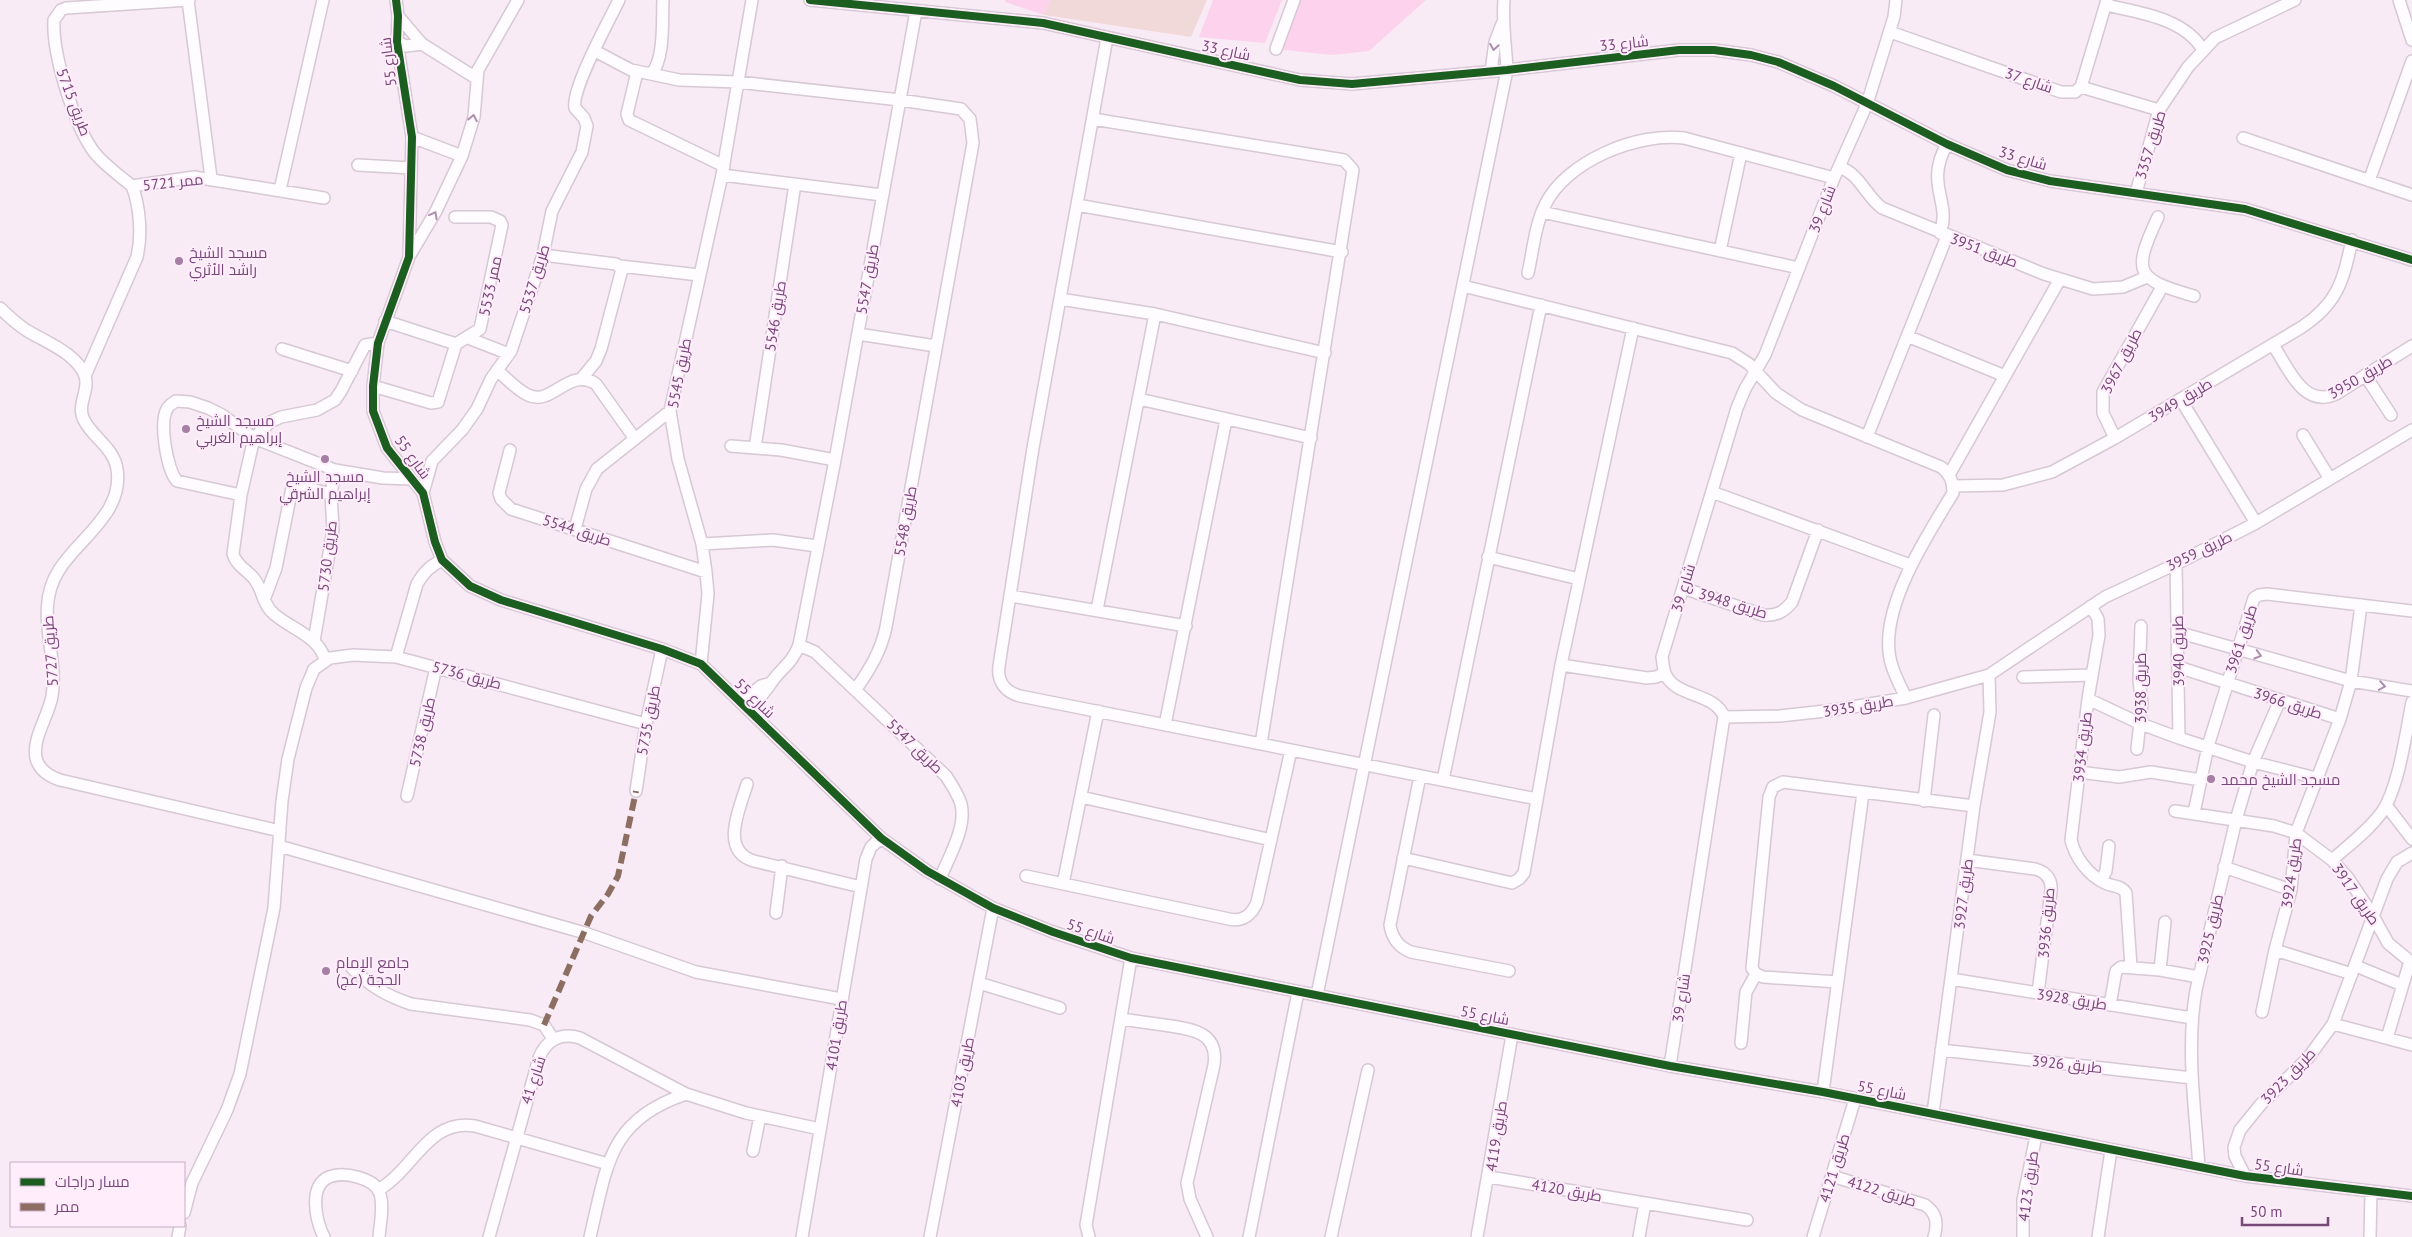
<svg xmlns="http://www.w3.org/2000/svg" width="2412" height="1237" font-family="'PT Sans',Cairo,sans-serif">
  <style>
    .green { fill: #f2d9d9 }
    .sand { fill: #fcd2ec }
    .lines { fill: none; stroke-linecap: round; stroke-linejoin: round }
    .street-casing { stroke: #d6c8d4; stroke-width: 14 }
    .street { stroke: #fefcfe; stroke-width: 11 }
    .quiet { stroke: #8d6e63; stroke-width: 6; stroke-dasharray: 12 6; stroke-linecap: butt }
    .cycleway-casing { stroke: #ffedfb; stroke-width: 11 }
    .cycleway { stroke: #1b5e20; stroke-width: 8 }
    .oneway { stroke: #ae8fae }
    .poi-dot { fill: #a580a4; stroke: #ffedfb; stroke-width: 2 }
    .labels { text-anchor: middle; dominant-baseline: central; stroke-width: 4; stroke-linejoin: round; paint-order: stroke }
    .street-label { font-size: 15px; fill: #784779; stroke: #ffedfb }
    .poi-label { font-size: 15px; fill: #784779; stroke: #ffedfb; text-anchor: start }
  </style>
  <rect width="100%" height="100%" fill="#f8ebf5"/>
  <path class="green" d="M1050,0H1207L1191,37L1044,15Z"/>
  <path class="sand" d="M1005,0H1050L1044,15L1005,2Z
    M1213,0H1282L1265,43L1199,37Z
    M1297,0H1426L1369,51L1332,55L1276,49Z"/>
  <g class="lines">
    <defs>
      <path id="street" d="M188,0L211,178
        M396,0L398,16L397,42L412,137L409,257L378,343L373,386V411L387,448L423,493L435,542L442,560L470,586L501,600L662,649L701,664L881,838L927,871L993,908L1053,932L1131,958L1670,1066L1823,1092L2245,1176L2412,1196
        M810,0L1043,23L1300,80L1352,84L1507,70L1679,50H1714L1751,55L1778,62L1834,86L1947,144L2007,170L2050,181L2245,209L2412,260
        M2399,0L2412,40
        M2106,5C2140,13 2184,18 2203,50
        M398,16L422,44L476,78
        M1890,32L2061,92H2075L2081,87L2107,0
        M1107,38L1033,448L999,666C997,681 1005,692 1020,696L1537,799
        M397,42L406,46L422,44
        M1276,49L1294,0
        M595,51L631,70L651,74C665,60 662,19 663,0
        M1491,71L1495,42L1502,24
        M637,72L627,114L629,120L724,166
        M651,74L679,80L738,82L900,100L961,109L970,119L973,143L886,627C881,651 870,669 856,689
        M2081,87L2159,110
        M1093,119L1344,160L1353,170L1261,744
        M412,137L462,156
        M2243,138L2412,195
        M358,165L411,168
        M1839,167C1860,174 1865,195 1882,208L2044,274L2093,289L2123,287L2147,277
        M722,175L882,195
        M2369,181L2412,61
        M132,186C119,175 104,165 94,152C74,125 52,53 54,20L61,10L66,8L189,0
        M280,190L323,0
        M2136,193L2159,110L2188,67L2215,38L2295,0
        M1077,205L1342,252
        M1542,212L1799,268
        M2158,217C2132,273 2135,279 2194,296
        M1940,233C1952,202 1924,185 1947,144
        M1720,251L1741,153
        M410,255L436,211L462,156L474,117L478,70L518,0
        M543,255L616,264L622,269L601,349L596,361L582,378
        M620,266L699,275
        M1528,273C1533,251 1535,225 1545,205C1566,161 1638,132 1684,138L1834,178
        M1463,286L1732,353L1749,364L1776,393L1802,410L1941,467C1950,474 1953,481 1953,493C1928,534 1884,601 1889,651C1890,667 1899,683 1906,698
        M1060,299L1155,314L1325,353
        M0,308C8,316 17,324 26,330C45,342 77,353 85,376C90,390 76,405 84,420C93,438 114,448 117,469C124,513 79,538 59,570C33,610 59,654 52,696C49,715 32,738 36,758C39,770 48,776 60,780L280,831
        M385,321L456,344
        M858,334L936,346
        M1907,336L2005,376L2060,279
        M468,338L509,354
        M2273,345C2288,367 2303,409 2336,394L2412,346
        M282,349L352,371
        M497,370C506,378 517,390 528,395C552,407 569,366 596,384L635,439
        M2365,375L2391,415
        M85,376L137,257C142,236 140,206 132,186L194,177L324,198
        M373,386L431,403L438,402L456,344L480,329L502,225L500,221L491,217H455
        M1139,399L1311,438
        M2181,400L2256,523
        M2303,435L2330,479
        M1867,437L1947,236
        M2115,438L2103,413V392L2162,287
        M731,446L781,450L835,460
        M755,448L795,184
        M510,450L499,493L501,499L511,509L706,572
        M1949,475L2005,376
        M1953,486L2003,485L2052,472L2115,438L2302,327C2338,303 2343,281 2352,240
        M1712,492L1910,565
        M423,493L432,461L462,430L477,409L491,379L511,351L543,255L552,211L582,152L587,126L584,118L575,108C571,89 609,21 619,0
        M241,495L177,481C167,470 159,423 167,409C168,406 173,403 176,401L190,402L208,408L222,415L254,438L335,470L383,478L412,479
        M575,529L586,489L597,469L670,411
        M702,544L773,540L817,546
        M1488,557L1579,579
        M2176,564L2179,738
        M1683,588L1763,615C1776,616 1784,612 1792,602L1818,530
        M1011,596L1186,626
        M264,600L276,568L292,488L304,487L331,494
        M2091,606L2098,619L2099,635L2088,699L2071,840C2075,857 2088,875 2105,883C2113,887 2121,885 2126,893L2131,967
        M1097,610L1155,314
        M2177,632L2351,681L2412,691
        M314,641L333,530L331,494L335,470
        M799,645L815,652L946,776C952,785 958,794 961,804C967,828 948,858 940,879
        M396,657L417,584C424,572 430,566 442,560
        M325,660C319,636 291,629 274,614C263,605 263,591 255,580C248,570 237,567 233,554L241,495L254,438L270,422L281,417L317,410L335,400L341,391L365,345L378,343
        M701,664L708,594L706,572L702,544L678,459L670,411L722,175L752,0
        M1561,665L1647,678L1656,677L1665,673
        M2178,667L2340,719
        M2023,677L2092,675
        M2088,699L2141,724L2179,738L2253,762L2316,778
        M741,702L761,686L771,683
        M749,710C757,701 764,693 771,683C781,668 792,664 799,645L835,460L916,11
        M1724,717L1780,716L1834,710L1906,698L1989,675L2105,597L2176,564L2256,523L2412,430
        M1165,725L1226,420
        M2137,749L2142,703L2139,681L2141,626
        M2079,772L2119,777L2151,772L2201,780
        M1420,776L1390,925C1392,938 1398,947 1411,952L1509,971
        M1443,780L1541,305
        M747,784C740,808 719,851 754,861L861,887
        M636,791L646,724L662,649
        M407,796L436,667
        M1081,797L1271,840
        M1924,801L1934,715
        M2386,805L2412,839
        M2175,811L2274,826L2296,833L2332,860L2348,878L2372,914L2388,943L2412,963
        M2194,813L2208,746L2254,598L2259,595L2267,594L2412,611
        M279,846L585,933L696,972L841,999
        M1403,858L1512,883L1519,879L1524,873L1561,665L1633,328
        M1967,860L2035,869C2047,872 2052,880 2051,891L2038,993
        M2332,860C2349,845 2368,831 2382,812C2399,787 2406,732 2412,702
        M2224,867L2291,890
        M1026,876L1229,919C1242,922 1252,915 1257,902L1291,750
        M2101,881L2106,871L2109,846
        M1063,884L1098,711
        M776,913L782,866
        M2275,950L2352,974
        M2356,966L2402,985
        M352,968C370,986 387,996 411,1004L530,1020L544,1025L553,1039
        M2160,970L2165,922
        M1951,979L2192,1018
        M1838,982L1763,977L1756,974L1752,968L1769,797L1773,787L1783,782L1974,806
        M979,983L1060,1008
        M1317,995L1507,70C1506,46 1502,24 1504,0
        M2110,1005L2116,971L2121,967L2160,970L2199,977
        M2262,1012L2275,950L2291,890L2296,833L2340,719L2351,681L2361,605
        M1121,1019C1135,1021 1149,1023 1164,1025C1189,1029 1219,1030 1214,1065L1187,1183L1190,1199L1207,1237
        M2333,1024L2412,1045
        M2387,1038L2410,961
        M1741,1043L1746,992L1756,974
        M1941,1050L2192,1078
        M1670,1066L1724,717C1716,692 1674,698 1665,673C1663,668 1663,662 1662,657L1737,408L1745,389L1765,355L1834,178L1867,104L1894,17L1896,0
        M1823,1092L1863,793
        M1933,1113L1974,806L1990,712L1989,675
        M753,1151L760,1116
        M2199,1167C2195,1108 2186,1048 2196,990L2236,820L2253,762L2280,700
        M1832,1176L1925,1205C1937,1213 1938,1224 1934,1237
        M2245,1176L2235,1156L2234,1147L2240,1130L2261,1104L2308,1058L2333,1024L2387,879L2397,862L2412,853
        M1489,1177L1747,1220
        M378,1190C414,1170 428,1118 475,1126L608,1164
        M184,1213L192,1183L227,1110L240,1074L274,908L282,801L288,759L306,688L314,669L330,658L353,655L396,657L646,724
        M178,1237L180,1226
        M324,1237C316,1221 308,1186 329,1177C343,1171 376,1178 380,1194C384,1207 380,1224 379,1237
        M489,1237L539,1058C546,1040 561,1032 580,1038L686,1094L746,1113L820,1129
        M590,1237C607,1166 608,1120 686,1094
        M802,1237L866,859L871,847L881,838
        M930,1237L993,908
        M1089,1237L1086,1225L1131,958
        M1249,1237L1298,992
        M1331,1237L1368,1070
        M1477,1237L1512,1035
        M1639,1237L1645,1203
        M1813,1237L1855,1099
        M2023,1237V1200L2036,1136
        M2098,1237L2111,1150
        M2370,1237L2371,1192"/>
    </defs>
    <use href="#street" class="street-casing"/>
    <use href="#street" class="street"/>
    <path class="quiet" d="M544,1025L591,916L608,894L618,876L636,791"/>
    <defs>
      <path id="cycleway" d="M396,0L398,16L397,42L412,137L409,257L378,343L373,386V411L387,448L423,493L435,542L442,560L470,586L501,600L662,649L701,664L881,838L927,871L993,908L1053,932L1131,958L1670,1066L1823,1092L2245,1176L2412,1196
        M810,0L1043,23L1300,80L1352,84L1507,70L1679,50H1714L1751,55L1778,62L1834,86L1947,144L2007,170L2050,181L2245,209L2412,260"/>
    </defs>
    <use href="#cycleway" class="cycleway-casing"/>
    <use href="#cycleway" class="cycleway"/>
  </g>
  <defs><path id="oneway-chevron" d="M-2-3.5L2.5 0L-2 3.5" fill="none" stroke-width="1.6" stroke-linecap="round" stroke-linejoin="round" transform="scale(1.25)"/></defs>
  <g class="oneway">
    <use href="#oneway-chevron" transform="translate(1494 47) rotate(99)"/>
    <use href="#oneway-chevron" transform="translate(473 118) rotate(-79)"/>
    <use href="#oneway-chevron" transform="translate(434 215) rotate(-61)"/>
    <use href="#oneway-chevron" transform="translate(2258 655) rotate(16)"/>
    <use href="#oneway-chevron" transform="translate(2382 686) rotate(9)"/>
  </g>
  <g class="poi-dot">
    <circle cx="179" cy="261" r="5"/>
    <circle cx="186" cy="429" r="5"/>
    <circle cx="325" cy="459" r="5"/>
    <circle cx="2211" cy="779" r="5"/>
    <circle cx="326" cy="971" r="5"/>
  </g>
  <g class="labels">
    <g class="street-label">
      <text transform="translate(1624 43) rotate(-6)">شارع 33</text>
      <text transform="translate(1226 50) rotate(12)">شارع 33</text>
      <text transform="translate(388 62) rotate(-97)">شارع 55</text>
      <text transform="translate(2029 80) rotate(19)">شارع 37</text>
      <text transform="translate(74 102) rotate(69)">طريق 5715</text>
      <text transform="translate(2150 145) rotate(-73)">طريق 3357</text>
      <text transform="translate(2023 158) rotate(17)">شارع 33</text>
      <text transform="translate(173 182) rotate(-6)">ممر 5721</text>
      <text transform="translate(1822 209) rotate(-69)">شارع 39</text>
      <text transform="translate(1984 250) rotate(21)">طريق 3951</text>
      <text transform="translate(534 279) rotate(-73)">طريق 5537</text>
      <text transform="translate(867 279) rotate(-80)">طريق 5547</text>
      <text transform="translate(490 286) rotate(-78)">ممر 5533</text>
      <text transform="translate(775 316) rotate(-81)">طريق 5546</text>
      <text transform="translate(2121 361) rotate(-63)">طريق 3967</text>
      <text transform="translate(679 373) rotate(-79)">طريق 5545</text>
      <text transform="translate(2360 377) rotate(-30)">طريق 3950</text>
      <text transform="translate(2180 400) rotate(-31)">طريق 3949</text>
      <text transform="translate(413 457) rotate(54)">شارع 55</text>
      <text transform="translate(905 521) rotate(-80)">طريق 5548</text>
      <text transform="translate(577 530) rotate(18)">طريق 5544</text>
      <text transform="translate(2199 551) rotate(-26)">طريق 3959</text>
      <text transform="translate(327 556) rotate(-83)">طريق 5730</text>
      <text transform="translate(1683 588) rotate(-73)">شارع 39</text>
      <text transform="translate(1733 603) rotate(17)">طريق 3948</text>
      <text transform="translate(2241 639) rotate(-72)">طريق 3961</text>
      <text transform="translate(50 651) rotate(-94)">طريق 5727</text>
      <text transform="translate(2178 651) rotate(-91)">طريق 3940</text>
      <text transform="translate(467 675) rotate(15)">طريق 5736</text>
      <text transform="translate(2140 688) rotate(-90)">طريق 3938</text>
      <text transform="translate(755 698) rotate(44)">شارع 55</text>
      <text transform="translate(2288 703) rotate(18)">طريق 3966</text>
      <text transform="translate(1858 706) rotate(-9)">طريق 3935</text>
      <text transform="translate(648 720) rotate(-79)">طريق 5735</text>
      <text transform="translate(422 732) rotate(-77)">طريق 5738</text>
      <text transform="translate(915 746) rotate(44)">طريق 5547</text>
      <text transform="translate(2082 747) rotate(-83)">طريق 3934</text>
      <text transform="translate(2291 873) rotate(-82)">طريق 3924</text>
      <text transform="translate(1963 894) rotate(-83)">طريق 3927</text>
      <text transform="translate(2356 894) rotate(55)">طريق 3917</text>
      <text transform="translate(2046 923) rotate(-85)">طريق 3936</text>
      <text transform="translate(2210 929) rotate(-77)">طريق 3925</text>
      <text transform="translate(1091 931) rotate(19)">شارع 55</text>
      <text transform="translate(1681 998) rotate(-81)">شارع 39</text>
      <text transform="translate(2072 999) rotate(9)">طريق 3928</text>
      <text transform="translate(1485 1015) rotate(11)">شارع 55</text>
      <text transform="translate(836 1035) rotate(-81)">طريق 4101</text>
      <text transform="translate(2067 1064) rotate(6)">طريق 3926</text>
      <text transform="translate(962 1072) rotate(-79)">طريق 4103</text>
      <text transform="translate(2288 1076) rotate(-46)">طريق 3923</text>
      <text transform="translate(533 1080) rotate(-72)">شارع 41</text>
      <text transform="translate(1882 1090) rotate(11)">شارع 55</text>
      <text transform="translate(1496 1136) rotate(-81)">طريق 4119</text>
      <text transform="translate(2279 1167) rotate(8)">شارع 55</text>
      <text transform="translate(1834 1168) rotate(-73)">طريق 4121</text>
      <text transform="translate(2028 1186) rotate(-82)">طريق 4123</text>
      <text transform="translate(1567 1190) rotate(10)">طريق 4120</text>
      <text transform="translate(1882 1191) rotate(17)">طريق 4122</text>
    </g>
    <g class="poi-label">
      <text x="189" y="252">مسجد الشيخ<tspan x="189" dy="17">راشد الأثري</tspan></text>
      <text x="196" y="420">مسجد الشيخ<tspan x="196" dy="17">إبراهيم الغربي</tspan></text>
      <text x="325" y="476" text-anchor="middle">مسجد الشيخ<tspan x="325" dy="17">إبراهيم الشرقي</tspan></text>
      <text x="2221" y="779">مسجد الشيخ محمد</text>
      <text x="336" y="962">جامع الإمام<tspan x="336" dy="17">الحجة (عج)</tspan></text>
    </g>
  </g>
  <rect x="10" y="1162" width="175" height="65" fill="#ffedfb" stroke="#c9abc7"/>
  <rect x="20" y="1178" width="25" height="8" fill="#1b5e20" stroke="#c9abc7"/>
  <text x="55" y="1187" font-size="15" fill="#784779">مسار دراجات</text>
  <rect x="20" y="1203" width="25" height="8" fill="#8d6e63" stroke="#c9abc7"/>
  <text x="55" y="1212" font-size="15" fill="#784779">ممر</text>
  <path d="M2242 1217v8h86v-8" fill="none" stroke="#784779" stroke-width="2.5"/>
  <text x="2250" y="1217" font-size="15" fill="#784779" stroke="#ffedfb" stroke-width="4" paint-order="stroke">50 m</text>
</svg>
